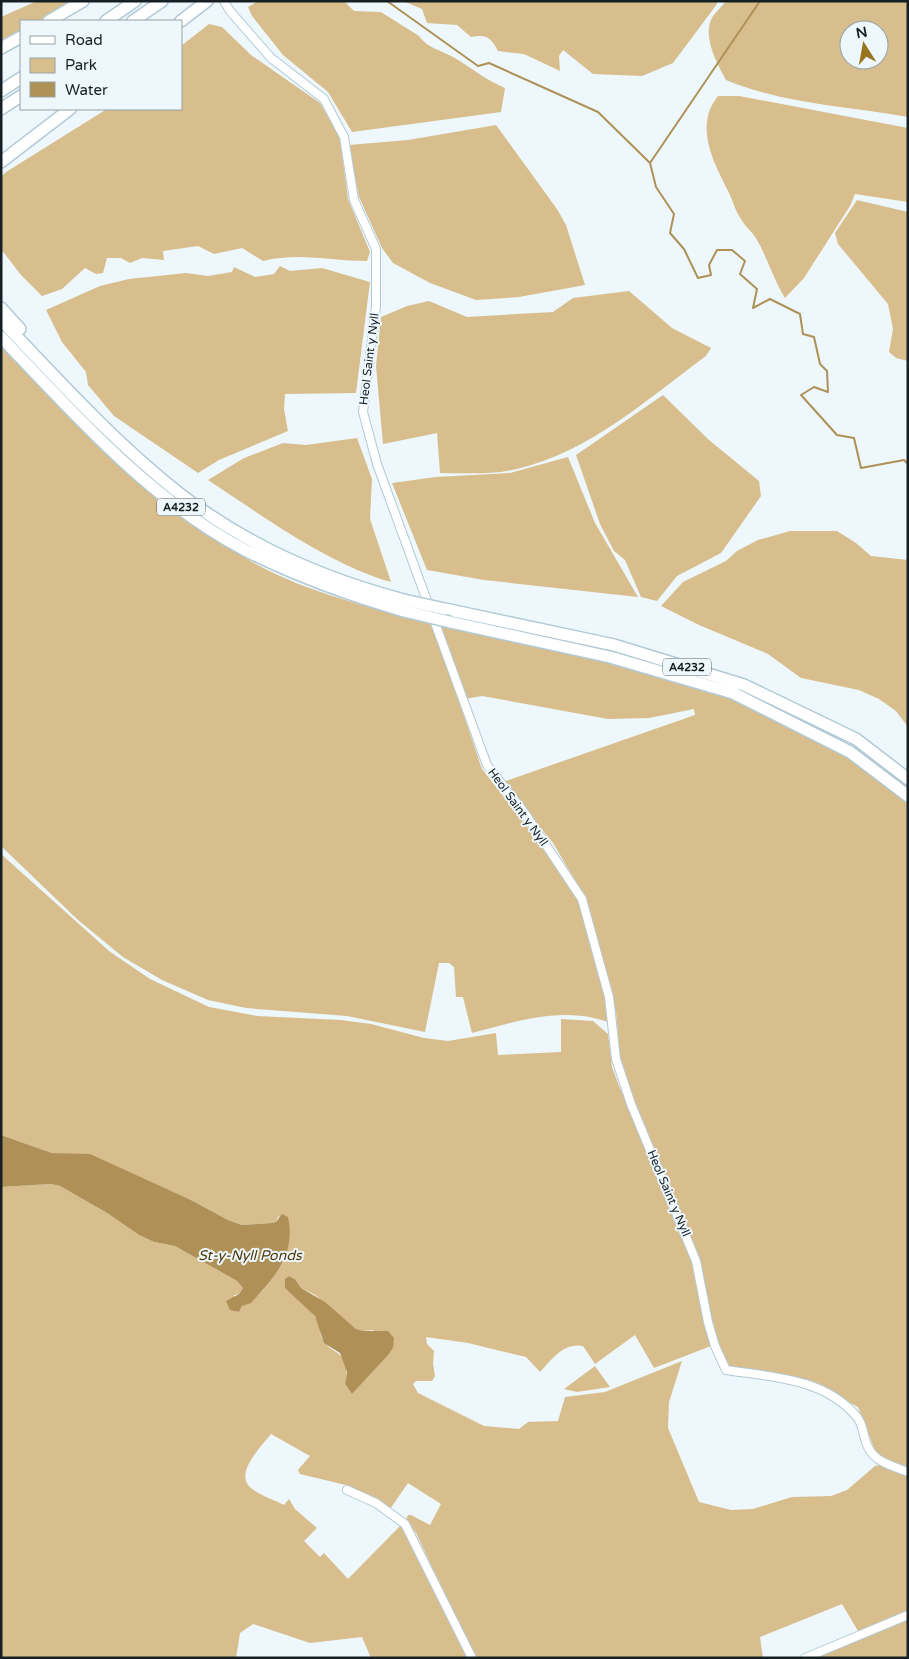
<svg xmlns="http://www.w3.org/2000/svg" width="909" height="1659" font-family="'Varela Round',sans-serif">
  <style>
    .green { fill: #d8be8d; fill-rule: evenodd }
    .water { fill: #af9157 }
    .lines { fill: none; stroke-linecap: round; stroke-linejoin: round }
    .stream { stroke: #af9157; stroke-width: 2 }
    .minor-casing { stroke: #b1cad5; stroke-width: 10 }
    .highway-casing { stroke: #b1cad5; stroke-width: 14 }
    .minor { stroke: #fff; stroke-width: 8 }
    .highway { stroke: #fff; stroke-width: 11 }
    .highway-bridge-casing { stroke: #b1cad5; stroke-width: 14; stroke-linecap: butt }
    .highway-bridge { stroke: #fff; stroke-width: 11 }
    .labels { text-anchor: middle; dominant-baseline: central; stroke-width: 4; stroke-linejoin: round; paint-order: stroke }
    .shield { fill: #edf7fc; stroke: #566064; stroke-width: 1 }
    .shield-label { font-size: 11px; font-weight: bold; fill: #161f23 }
    .street-label { font-size: 12px; fill: #161f23; stroke: #edf7fc }
    .water-label { font-size: 14px; font-style: italic; fill: #4e3908; stroke: #edf7fc }
  </style>
  <rect width="100%" height="100%" fill="#edf7fc"/>
  <path class="green" d="M37,1H73L39,21H21V32L1,43V17Z
    M258,1H344L354,11L381,12L419,36C426,47 442,51 453,57C472,68 484,79 505,88L501,112L352,132L328,92L283,55L252,16L248,7Z
    M403,1H717V4L673,63L642,76L593,74L563,50L559,56L560,71L524,54L498,51C491,37 486,34 471,37L457,25L427,23L422,9Z
    M726,1H908V117C847,106 783,104 726,80C717,63 701,35 713,16C717,11 722,6 726,1ZM849,30H879V60H849Z
    M209,24L222,27L251,55L320,103L340,138L348,199L370,252L367,261C330,261 299,252 263,261L242,248L214,254L198,246L163,251L164,260L142,258L130,263L121,258H107L103,273L96,274L85,268L62,289L42,296L21,275L1,249V177L6,172L107,109H181V46Z
    M718,96H739L908,128V202L855,194L850,206L804,278L785,298C773,279 768,259 757,240C753,232 745,227 741,219C735,211 733,200 728,191C713,161 694,126 718,96Z
    M496,125L557,209L566,225L585,285L519,297L476,300L430,283L393,263L382,248L359,197L349,145L408,140Z
    M857,200L908,212V361L896,358L889,352L893,329L888,304L838,244L835,233Z
    M280,266L290,271L322,268L370,282L356,393L285,394L284,409L288,431L219,460L198,473L114,416L88,385L86,372L62,342L46,310L100,286L129,279L186,273L208,276L232,272L234,267L255,277L274,274Z
    M629,291L672,328L711,348L706,356C646,400 591,451 517,469C493,475 465,473 440,473L437,433L383,444L376,366L381,317L407,306L429,301L467,317L553,312L573,298Z
    M1,346C78,428 156,507 254,563C305,592 376,609 433,624L482,769L551,857L579,900L606,997L608,1022C563,1006 517,1021 472,1033L463,997H456L454,967L449,963H439L425,1032L347,1016L246,1008L208,1000L162,980L123,957L78,920L1,846Z
    M663,395L709,440L759,481L761,496L721,553L677,576L657,601L641,597L625,560L614,551L600,524L576,455Z
    M357,438L372,479L370,519L391,582C328,564 263,516 208,480L244,458L283,443L306,445Z
    M568,457L595,523L638,597L484,580L427,570L392,483L436,477L510,473Z
    M790,531H837L856,543L871,556L908,560V727L896,711L879,699L859,690L801,678L768,654L699,625L661,606L683,582L726,561L737,551L758,540Z
    M438,625L559,648L694,679L852,755L908,798V1470L886,1461L876,1453L858,1407L811,1381L727,1367L711,1323L708,1301L697,1254L635,1104L620,1056L616,1012L586,899L553,843L503,782L695,715L694,709L649,718L608,719L482,696L465,699Z
    M1,854L109,951L150,979L209,1007L257,1016L341,1020L371,1024L424,1038L448,1041L496,1033L498,1055L561,1052V1019L593,1021L608,1034L612,1067L619,1086L663,1185L693,1260L711,1346L654,1368L635,1335L595,1364L583,1346C564,1342 552,1359 540,1372L526,1357L468,1343L426,1337L427,1344L434,1351L433,1364L435,1376L432,1381H416L413,1384L418,1393L484,1426L519,1429L528,1422L558,1421L565,1397L605,1392L682,1361L669,1402L668,1428L699,1502L731,1510L753,1509L792,1497L831,1496L847,1490L875,1466L882,1465L908,1474V1613L858,1631L842,1604L760,1637L763,1658H475L416,1533L406,1520L408,1515H411L430,1525L441,1504L408,1483L390,1509L350,1486L300,1474L298,1470L310,1456L271,1434C260,1448 230,1477 255,1491C264,1497 275,1500 284,1505L289,1499L295,1509L317,1528L304,1541L320,1557L324,1553L348,1579L403,1523L470,1658H371L362,1637L310,1643L253,1624L240,1633L236,1658H1V1187L51,1184L60,1186L107,1213L139,1235L154,1242L175,1246L237,1281L243,1288L239,1294L234,1295L235,1311L239,1312L242,1306C258,1301 276,1275 284,1260L279,1215L276,1222L272,1223L242,1225L228,1220L193,1201L133,1175L72,1154L52,1153L1,1135ZM289,1276L295,1279L301,1288L315,1295L356,1329L364,1331L373,1330L393,1348L352,1394L345,1384C352,1347 331,1358 321,1336C320,1332 321,1328 319,1324C314,1310 297,1298 285,1287Z
    M595,1366L610,1387L577,1392L564,1389Z
    M908,1619V1658H816L822,1655Z"/>
  <path class="water" d="M1,1135L52,1153L90,1154L193,1201L228,1220L242,1225L272,1223L276,1222L282,1214L288,1217C296,1255 275,1277 251,1303L242,1306L239,1312L230,1310L226,1301L239,1294L243,1288L237,1281L175,1246L154,1242L139,1235L107,1213L60,1186L51,1184L1,1187Z
    M289,1276L295,1279L301,1288L325,1302L356,1329L364,1331H388L394,1338L393,1348L388,1355L352,1394L345,1384L347,1372L340,1353L324,1343L315,1316L285,1288V1279Z"/>
  <g class="lines">
    <path class="stream" d="M387,1L478,66L489,63L598,112L650,163L656,187L674,214L670,233L684,249L698,278L711,275L709,265L717,250H732L745,261L740,274L757,289L753,308L770,299L800,314L803,334L814,337L820,364L827,371L828,392L814,387L801,395L837,435L854,438L861,468L904,460L908,464
      M650,163L760,1"/>
    <defs>
      <path id="minor" d="M224,1L230,11L271,58L324,99L344,137L354,200L376,249V307L363,412L377,464L487,765L524,812L582,899L609,997L616,1059L631,1104L696,1261L708,1322L715,1346L726,1370C772,1377 825,1378 857,1417C862,1423 863,1432 865,1439C871,1462 888,1464 908,1472
        M347,1490L376,1503L405,1524L472,1658
        M805,1658L908,1615"/>
      <path id="highway" d="M49,21L83,1
        M106,21L135,1
        M133,21L162,1
        M181,21L207,1
        M1,48L21,37
        M1,91L21,78
        M1,109L21,96
        M1,162L70,109
        M1,308L20,329
        M1,320C58,380 114,442 180,494C245,544 324,579 404,600
        M1,337C73,413 151,501 245,550C296,576 349,595 404,611
        M445,609L614,645L744,685L856,739L908,779
        M450,622L610,657L733,693L850,752L908,796"/>
    </defs>
    <use href="#minor" class="minor-casing"/>
    <use href="#highway" class="highway-casing"/>
    <use href="#minor" class="minor"/>
    <use href="#highway" class="highway"/>
    <defs>
      <path id="highway-bridge" d="M404,600L445,609
        M404,611L450,622"/>
    </defs>
    <use href="#highway-bridge" class="highway-bridge-casing"/>
    <use href="#highway-bridge" class="highway-bridge"/>
  </g>
  <g class="labels">
    <g class="shield">
      <rect x="157" y="498.5" width="48" height="17" rx="4"/>
      <rect x="663" y="658.5" width="48" height="17" rx="4"/>
    </g>
    <g class="shield-label">
      <text x="181" y="507">A4232</text>
      <text x="687" y="667">A4232</text>
    </g>
    <g class="street-label">
      <text transform="translate(369 359) rotate(-83)">Heol Saint y Nyll</text>
      <text transform="translate(518 807) rotate(54)">Heol Saint y Nyll</text>
      <text transform="translate(669 1193) rotate(67)">Heol Saint y Nyll</text>
    </g>
    <g class="water-label">
      <text x="250" y="1255">St-y-Nyll Ponds</text>
    </g>
  </g>
  <rect width="909" height="1659" fill="none" stroke="#161f23" stroke-width="5"/>
  <rect x="20" y="20" width="162" height="90" fill="#edf7fc" stroke="#97a1a5"/>
  <rect x="30" y="36" width="25" height="8" fill="#ffffff" stroke="#97a1a5"/>
  <text x="65" y="45" font-size="15" fill="#161f23">Road</text>
  <rect x="30" y="58" width="25" height="15" fill="#d8be8d" stroke="#97a1a5"/>
  <text x="65" y="70" font-size="15" fill="#161f23">Park</text>
  <rect x="30" y="82" width="25" height="15" fill="#af9157" stroke="#97a1a5"/>
  <text x="65" y="95" font-size="15" fill="#161f23">Water</text>
  <g transform="translate(864 45) rotate(349)"><circle r="24" fill="#edf7fc" stroke="#97a1a5"/>
  <path d="M0-4L9 19L0 12L-9 19Z" fill="#99741e"/>
  <text y="-8" font-size="14" font-weight="bold" text-anchor="middle" fill="#161f23">N</text>
  </g>
</svg>
